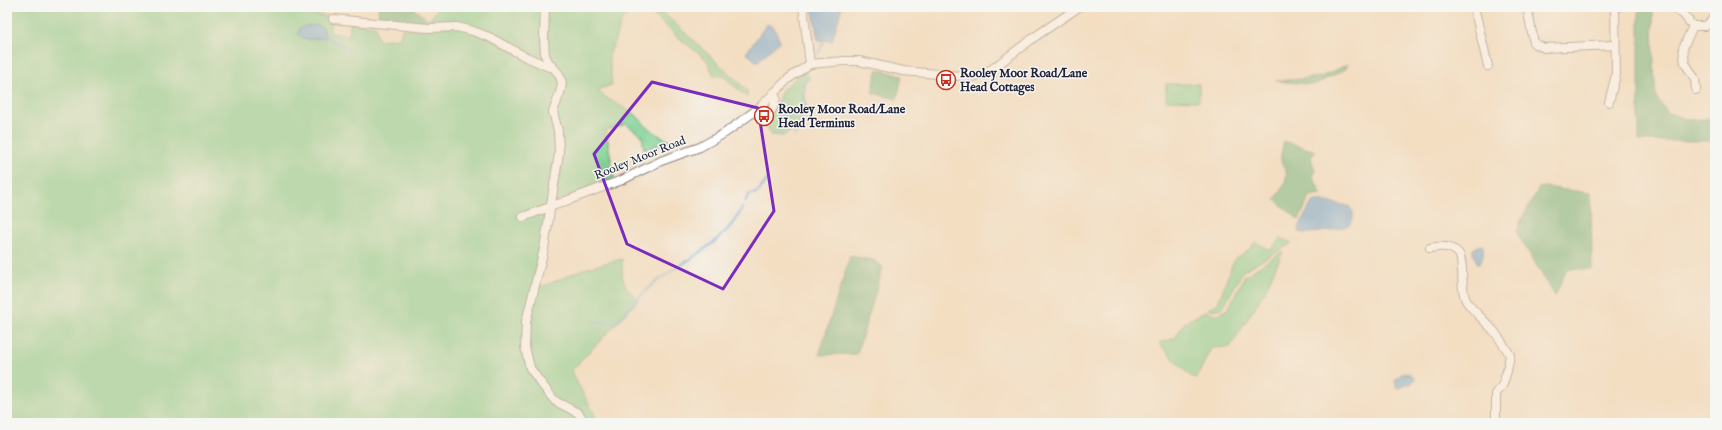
<svg xmlns="http://www.w3.org/2000/svg" width="1722" height="430" font-family="'IM FELL English',serif">
  <style>
    .green { fill: #7fd193; stroke: #507a67; fill-rule: evenodd }
    .forest { fill: #67b37d; stroke: #446a5c }
    .water { fill: #66a3d7; stroke: #446289 }
    .lines { fill: none; stroke-linecap: round; stroke-linejoin: round }
    .stream { stroke: #66a3d7; stroke-width: 2 }
    .minor-casing { stroke: #8a807e; stroke-width: 10 }
    .minor { stroke: #fff; stroke-width: 8 }
    .marked { fill: none; stroke: #7b2cbf; stroke-width: 3; stroke-linejoin: round }
    .labels { text-anchor: middle; dominant-baseline: central; stroke-width: 3; stroke-linejoin: round; paint-order: stroke }
    .poi-label { font-size: 12px; font-weight: bold; fill: #22223b; stroke: #f6f6f2; text-anchor: start }
    .street-label { font-size: 12px; fill: #22223b; stroke: #f6f6f2 }
  </style>
  <rect width="100%" height="100%" fill="#f6f6f2"/>
  <filter id="ink" filterUnits="userSpaceOnUse"><feTurbulence type="fractalNoise" baseFrequency=".025" numOctaves="2"/><feDisplacementMap in="SourceGraphic" scale="8" xChannelSelector="R" yChannelSelector="G"/><feConvolveMatrix kernelMatrix="1 2 1 2 8 2 1 2 1" color-interpolation-filters="sRGB"/></filter>
  <filter id="wash" filterUnits="userSpaceOnUse"><feTurbulence type="fractalNoise" baseFrequency=".012" numOctaves="4" result="noise"/><feDisplacementMap in="SourceGraphic" scale="16" xChannelSelector="R" yChannelSelector="G"/><feGaussianBlur stdDeviation="0.9" result="paint"/><feColorMatrix in="noise" values="0 0 0 0 0 0 0 0 0 0 0 0 0 0 0 0 0 1.4 0 .05"/><feComposite in="paint" operator="in"/></filter>
  <g filter="url(#wash)">
    <rect width="100%" height="100%" fill="#f3dec2"/>
    <path class="green" d="M7,7H249L266,11L331,16L330,33L349,35L350,23L376,26L378,40L400,38L402,29L421,30L439,7H657L747,90V97L723,76H714L707,60L680,39L647,9H636L622,20L609,56L612,85L599,89L600,94L636,115L647,127L660,136L671,141L644,149L642,136L626,124L606,130L614,178L546,205L545,229L533,285L545,286L583,269L622,259C622,283 622,283 639,300L571,371L599,423H7ZM306,26L323,28V38L308,40Z
      M804,71L810,78L802,85L805,110L799,125L790,132L783,136L771,135L767,125L766,117L775,110L782,90Z
      M1166,84H1199V101L1166,100Z
      M1280,238L1292,243L1243,271L1223,307L1214,310L1208,309L1218,303L1234,260L1250,249L1255,242L1271,250Z
      M1283,251L1265,291L1230,347L1211,348L1196,379L1187,373L1159,343L1175,338L1184,323L1205,311L1210,313L1219,314L1228,309L1245,276Z"/>
    <path class="forest" d="M378,7H411L429,20L425,25L411,24L379,16Z
      M1639,9H1653L1654,67L1656,97L1668,113L1689,120L1715,118L1714,141H1639Z
      M1348,64L1346,69L1314,85L1276,81L1321,77Z
      M877,69L902,76L897,99L872,93Z
      M1283,141L1315,151L1311,158L1315,170L1313,176L1321,194L1310,196L1299,220L1275,200C1280,191 1288,182 1286,171C1285,167 1281,164 1281,160C1280,153 1284,147 1283,141Z
      M1544,187L1591,193L1592,269H1567L1555,296L1517,233L1521,220L1539,188Z
      M850,256L873,260L883,267L857,354L819,355Z"/>
    <path class="water" d="M812,7H842L832,41L818,40Z
      M767,24L774,27L780,41L757,62L746,53Z
      M317,25L323,28L326,39C314,35 310,45 298,34L300,28L306,26Z
      M1315,201H1321L1349,206L1353,212C1353,217 1353,221 1350,224C1344,230 1306,235 1299,232L1298,229L1311,204Z
      M1480,245L1483,246C1484,253 1483,260 1478,265L1473,253V249Z
      M1403,373L1411,374L1415,378L1412,383L1399,388L1396,387L1395,380Z"/>
    <g class="lines">
      <path class="stream" d="M326,38L341,44L349,51
        M818,54L824,41
        M794,135C819,122 798,96 807,75
        M745,202L749,195L758,192L767,180
        M594,322H610L615,324C628,310 641,293 656,282C686,259 726,243 742,208"/>
    </g>
  </g>
  <g filter="url(#ink)">
    <g class="lines">
      <defs>
        <path id="minor" d="M545,7L544,39L545,55L549,63L559,74L562,83L560,93L553,112L558,131L559,153L544,249L526,322L525,347L530,368L540,382L555,401L578,413L586,423
          M803,7L810,64
          M1474,7L1488,66
          M1527,7L1534,43L1544,48L1615,45
          M1671,7L1683,14L1693,26
          M333,19L428,28L457,27L473,31L489,37L522,55L549,67L552,66
          M1696,90L1695,79L1685,63L1683,48L1693,26H1706L1715,17
          M773,93L776,98C774,106 773,112 765,114L759,108L788,79L810,64L844,61H859L903,71L973,77L992,69L1036,36L1079,7
          M1609,102L1616,75L1615,7
          M523,217L622,180L661,161L700,147L725,133L759,108
          M1430,248C1440,246 1452,245 1459,254C1465,263 1459,290 1467,302C1474,312 1485,321 1493,330C1499,337 1505,347 1510,355L1507,371L1503,384L1496,394V423"/>
      </defs>
      <use href="#minor" class="minor-casing"/>
      <use href="#minor" class="minor"/>
    </g>
  </g>
  <path d="M0 0H1722V430H0ZM652,82L758,108L774,211L723,289L627,244L594,154Z" fill="#f3dec2" fill-opacity=".55" fill-rule="evenodd"/>
  <path class="marked" d="M652,82L758,108L774,211L723,289L627,244L594,154Z"/>
  <defs>
    <symbol id="bus-ring" viewBox="-11 -11 22 22"><circle r="9.5" fill="#f6f6f2" stroke="#c8321e" stroke-width="1.5"/><path d="M-5-6H5V4H4V6H2V4H-2V6H-4V4H-5ZM-3.5-4V0h7V-4ZM-3.5 1.2v1.5H-2V1.2ZM2 1.2v1.5H3.5V1.2Z" fill="#c8321e"/></symbol>
  </defs>
  <g fill-rule="evenodd">
    <use href="#bus-ring" x="935" y="69" width="22" height="22"/>
    <use href="#bus-ring" x="753" y="105" width="22" height="22"/>
  </g>
  <g class="labels">
    <g class="poi-label">
      <text x="960" y="73">Rooley Moor Road/Lane<tspan x="960" dy="14">Head Cottages</tspan></text>
      <text x="778" y="109">Rooley Moor Road/Lane<tspan x="778" dy="14">Head Terminus</tspan></text>
    </g>
    <g class="street-label">
      <text transform="translate(640 158) rotate(-22)">Rooley Moor Road</text>
    </g>
  </g>
  <rect width="1722" height="430" fill="none" stroke="#f6f6f2" stroke-width="24"/>
</svg>
